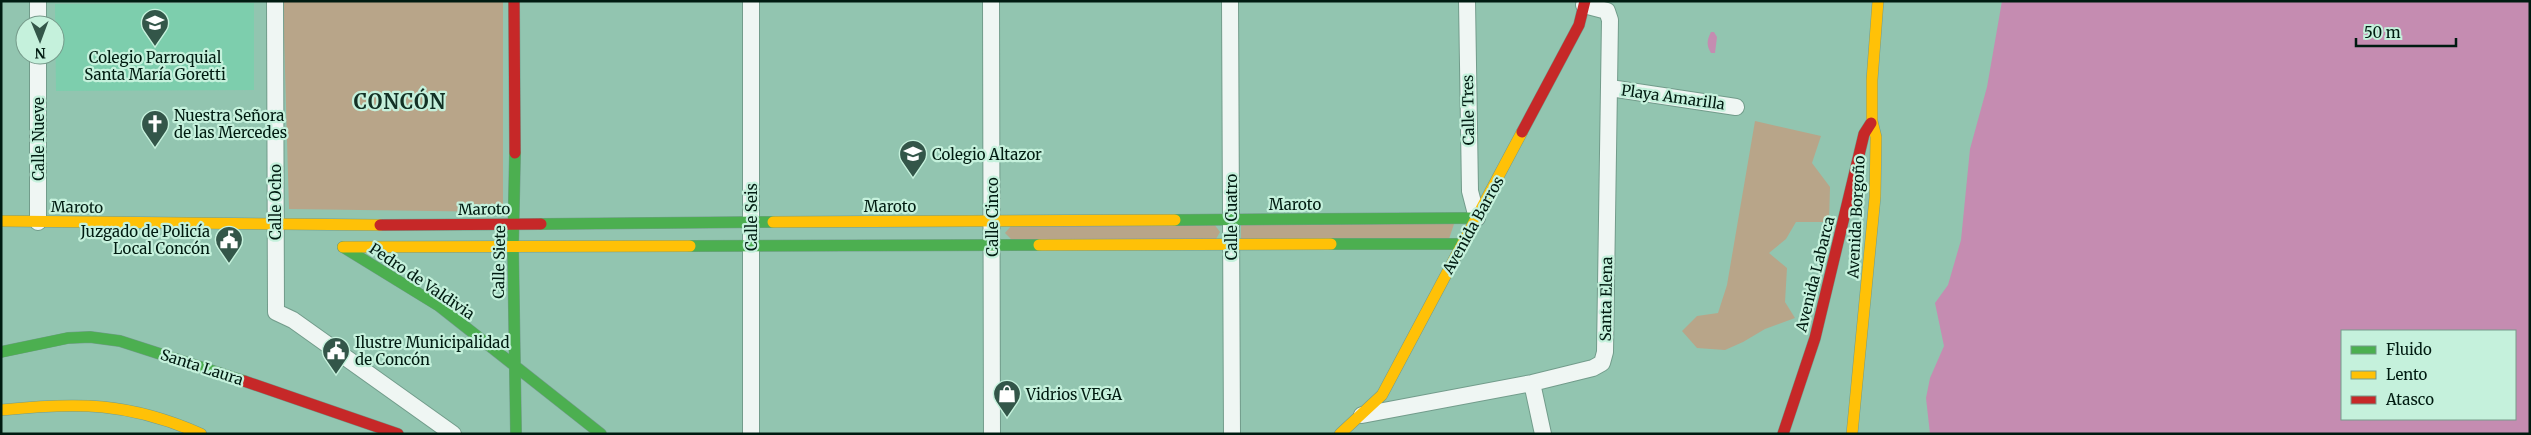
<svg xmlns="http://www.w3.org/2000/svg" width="2531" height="435" font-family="Merriweather,serif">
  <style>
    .built { fill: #7dcead }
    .green { fill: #b8a589 }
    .water { fill: #c58cb1; fill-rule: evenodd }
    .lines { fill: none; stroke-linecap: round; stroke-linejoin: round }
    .street-casing { stroke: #729c8b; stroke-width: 18 }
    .fast-casing { stroke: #729c8b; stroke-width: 12 }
    .slow-casing { stroke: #729c8b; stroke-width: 12 }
    .jam-casing { stroke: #729c8b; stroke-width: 12 }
    .street { stroke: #eff6f3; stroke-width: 16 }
    .fast { stroke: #4caf50; stroke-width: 11 }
    .slow { stroke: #ffc107; stroke-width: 11 }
    .jam { stroke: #c62828; stroke-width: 11 }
    .labels { text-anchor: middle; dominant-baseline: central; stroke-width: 4.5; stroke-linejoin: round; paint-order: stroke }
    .poi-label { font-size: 15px; fill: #001b11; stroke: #c5f1dc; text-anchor: start }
    .street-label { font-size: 15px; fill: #001b11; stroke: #c5f1dc }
    .district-label { font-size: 20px; font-weight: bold; letter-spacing: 1px; fill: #133125; stroke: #c5f1dc }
  </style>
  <rect width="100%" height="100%" fill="#92c5b0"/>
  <path class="built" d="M254,3V90L56,91L55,4Z"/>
  <path class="green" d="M283,1H503V212L289,209Z
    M1755,121L1821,136L1812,163L1830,187L1829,222H1796L1786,239L1769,253L1787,268L1785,302L1795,318L1765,329L1743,342L1725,350L1697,348L1682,331L1697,316L1718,313L1727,285Z
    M1455,221L1449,239H1241V224Z
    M1214,224L1220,232L1216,239H1011L1005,233L1011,226Z"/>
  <path class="water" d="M2002,1H2530V434H1930L1926,398L1930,378L1944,346L1935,303L1948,285L1961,240L1970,149L1987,87ZM2342,331H2515V419H2342Z
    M1711,32H1714L1717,37L1715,53H1711C1706,45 1707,40 1711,32Z"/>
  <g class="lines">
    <defs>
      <path id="street" d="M38,1V25
        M275,1L276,312L293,320L453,434
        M751,1V434
        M991,1L992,434
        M1230,1L1232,434
        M1467,1L1470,191L1477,218
        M38,55V222
        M1610,88L1736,107
        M1532,383L1543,434
        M1362,415L1532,383L1593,368L1602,363L1605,352L1610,20L1607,11L1584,5"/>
      <path id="fast" d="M515,153L513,247L516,434
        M1175,220L1477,218
        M541,224L773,222
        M1331,244H1462
        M690,246L1039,245
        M343,247L439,306L601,434
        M1,352L68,338L90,337L120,341L244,381"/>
      <path id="slow" d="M1,221L380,225
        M773,222L1175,220
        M1039,245L1331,244
        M343,247L690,246
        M1,410C78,402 129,402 201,434
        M1340,434L1382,395L1522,132
        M1852,434L1875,197L1876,137L1872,121V80L1878,1"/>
      <path id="jam" d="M514,1L515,153
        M1522,132L1579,25L1585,1
        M380,225L541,224
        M244,381L398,434
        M1783,434L1815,338L1864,134L1871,123"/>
    </defs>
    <use href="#street" class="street-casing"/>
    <use href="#fast" class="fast-casing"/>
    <use href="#slow" class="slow-casing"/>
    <use href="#jam" class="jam-casing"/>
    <use href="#street" class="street"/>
    <use href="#fast" class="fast"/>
    <use href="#slow" class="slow"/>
    <use href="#jam" class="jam"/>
  </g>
  <defs>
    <symbol id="school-pin" viewBox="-11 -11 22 30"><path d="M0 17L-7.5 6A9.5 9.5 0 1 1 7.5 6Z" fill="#335649" stroke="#c5f1dc"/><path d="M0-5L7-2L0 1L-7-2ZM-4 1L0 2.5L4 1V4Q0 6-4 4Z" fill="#fff"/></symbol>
    <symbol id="church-pin" viewBox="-11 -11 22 30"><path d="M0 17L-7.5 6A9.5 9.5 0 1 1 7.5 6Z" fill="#335649" stroke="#c5f1dc"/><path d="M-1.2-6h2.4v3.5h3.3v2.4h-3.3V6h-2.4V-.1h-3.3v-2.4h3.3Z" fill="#fff"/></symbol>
    <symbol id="civic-pin" viewBox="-11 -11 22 30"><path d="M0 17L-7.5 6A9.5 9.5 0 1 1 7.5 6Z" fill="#335649" stroke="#c5f1dc"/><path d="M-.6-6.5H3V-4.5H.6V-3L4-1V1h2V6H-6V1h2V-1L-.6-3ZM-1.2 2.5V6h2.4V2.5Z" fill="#fff"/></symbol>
    <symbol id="shop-pin" viewBox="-11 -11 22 30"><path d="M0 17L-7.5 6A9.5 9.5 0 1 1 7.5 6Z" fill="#335649" stroke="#c5f1dc"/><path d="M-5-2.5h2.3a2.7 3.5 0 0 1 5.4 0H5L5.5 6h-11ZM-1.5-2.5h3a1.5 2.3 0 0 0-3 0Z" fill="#fff"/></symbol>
  </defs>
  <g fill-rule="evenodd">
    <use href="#school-pin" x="139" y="7" width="32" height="43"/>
    <use href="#church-pin" x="139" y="108" width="32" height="43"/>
    <use href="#school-pin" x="897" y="138" width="32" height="43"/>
    <use href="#civic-pin" x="213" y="224" width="32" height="43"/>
    <use href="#civic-pin" x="320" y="335" width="32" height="43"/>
    <use href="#shop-pin" x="991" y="378" width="32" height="43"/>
  </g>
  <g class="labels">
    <g class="poi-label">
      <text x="155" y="57" text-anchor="middle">Colegio Parroquial<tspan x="155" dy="17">Santa María Goretti</tspan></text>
      <text x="174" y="115">Nuestra Señora<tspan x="174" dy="17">de las Mercedes</tspan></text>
      <text x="932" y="154">Colegio Altazor</text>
      <text x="210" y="231" text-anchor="end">Juzgado de Policía<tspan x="210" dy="17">Local Concón</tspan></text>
      <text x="355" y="342">Ilustre Municipalidad<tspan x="355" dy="17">de Concón</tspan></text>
      <text x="1026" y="394">Vidrios VEGA</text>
    </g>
    <g class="street-label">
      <text transform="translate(1673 97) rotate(8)">Playa Amarilla</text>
      <text transform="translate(1468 110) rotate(-91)">Calle Tres</text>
      <text transform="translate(38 139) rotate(-90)">Calle Nueve</text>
      <text transform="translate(275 202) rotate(-90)">Calle Ocho</text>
      <text x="1295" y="204">Maroto</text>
      <text x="890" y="206">Maroto</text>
      <text transform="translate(77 207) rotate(1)">Maroto</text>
      <text transform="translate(484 209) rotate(-1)">Maroto</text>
      <text transform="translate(751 217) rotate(-90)">Calle Seis</text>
      <text transform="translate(992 217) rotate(-90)">Calle Cinco</text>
      <text transform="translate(1231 217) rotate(-90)">Calle Cuatro</text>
      <text transform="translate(1856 217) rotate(-87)">Avenida Borgoño</text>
      <text transform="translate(1473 225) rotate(-61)">Avenida Barros</text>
      <text transform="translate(499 262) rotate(-89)">Calle Siete</text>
      <text transform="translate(1815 274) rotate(-76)">Avenida Labarca</text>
      <text transform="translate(422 281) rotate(34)">Pedro de Valdivia</text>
      <text transform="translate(1606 299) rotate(-89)">Santa Elena</text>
      <text transform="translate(202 367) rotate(18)">Santa Laura</text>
    </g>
    <g class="district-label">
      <text x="400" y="101">CONCÓN</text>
    </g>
  </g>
  <rect width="2531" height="435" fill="none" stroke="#001b11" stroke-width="5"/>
  <rect x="2341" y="330" width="175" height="90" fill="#c5f1dc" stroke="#769b8b"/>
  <rect x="2351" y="346" width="25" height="8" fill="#4caf50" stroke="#769b8b"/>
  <text x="2386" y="355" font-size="15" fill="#001b11">Fluido</text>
  <rect x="2351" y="371" width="25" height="8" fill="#ffc107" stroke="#769b8b"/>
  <text x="2386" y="380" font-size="15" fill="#001b11">Lento</text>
  <rect x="2351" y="396" width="25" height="8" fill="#c62828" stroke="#769b8b"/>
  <text x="2386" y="405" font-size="15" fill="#001b11">Atasco</text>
  <g transform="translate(40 40) rotate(179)"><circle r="24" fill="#c5f1dc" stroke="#769b8b"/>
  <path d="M0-4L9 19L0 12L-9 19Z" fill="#335649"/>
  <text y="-8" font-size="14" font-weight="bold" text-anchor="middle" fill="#001b11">N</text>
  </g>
  <path d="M2356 38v8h100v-8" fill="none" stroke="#001b11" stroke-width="2.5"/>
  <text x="2364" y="38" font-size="15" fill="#001b11" stroke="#c5f1dc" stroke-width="4" paint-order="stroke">50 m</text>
</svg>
